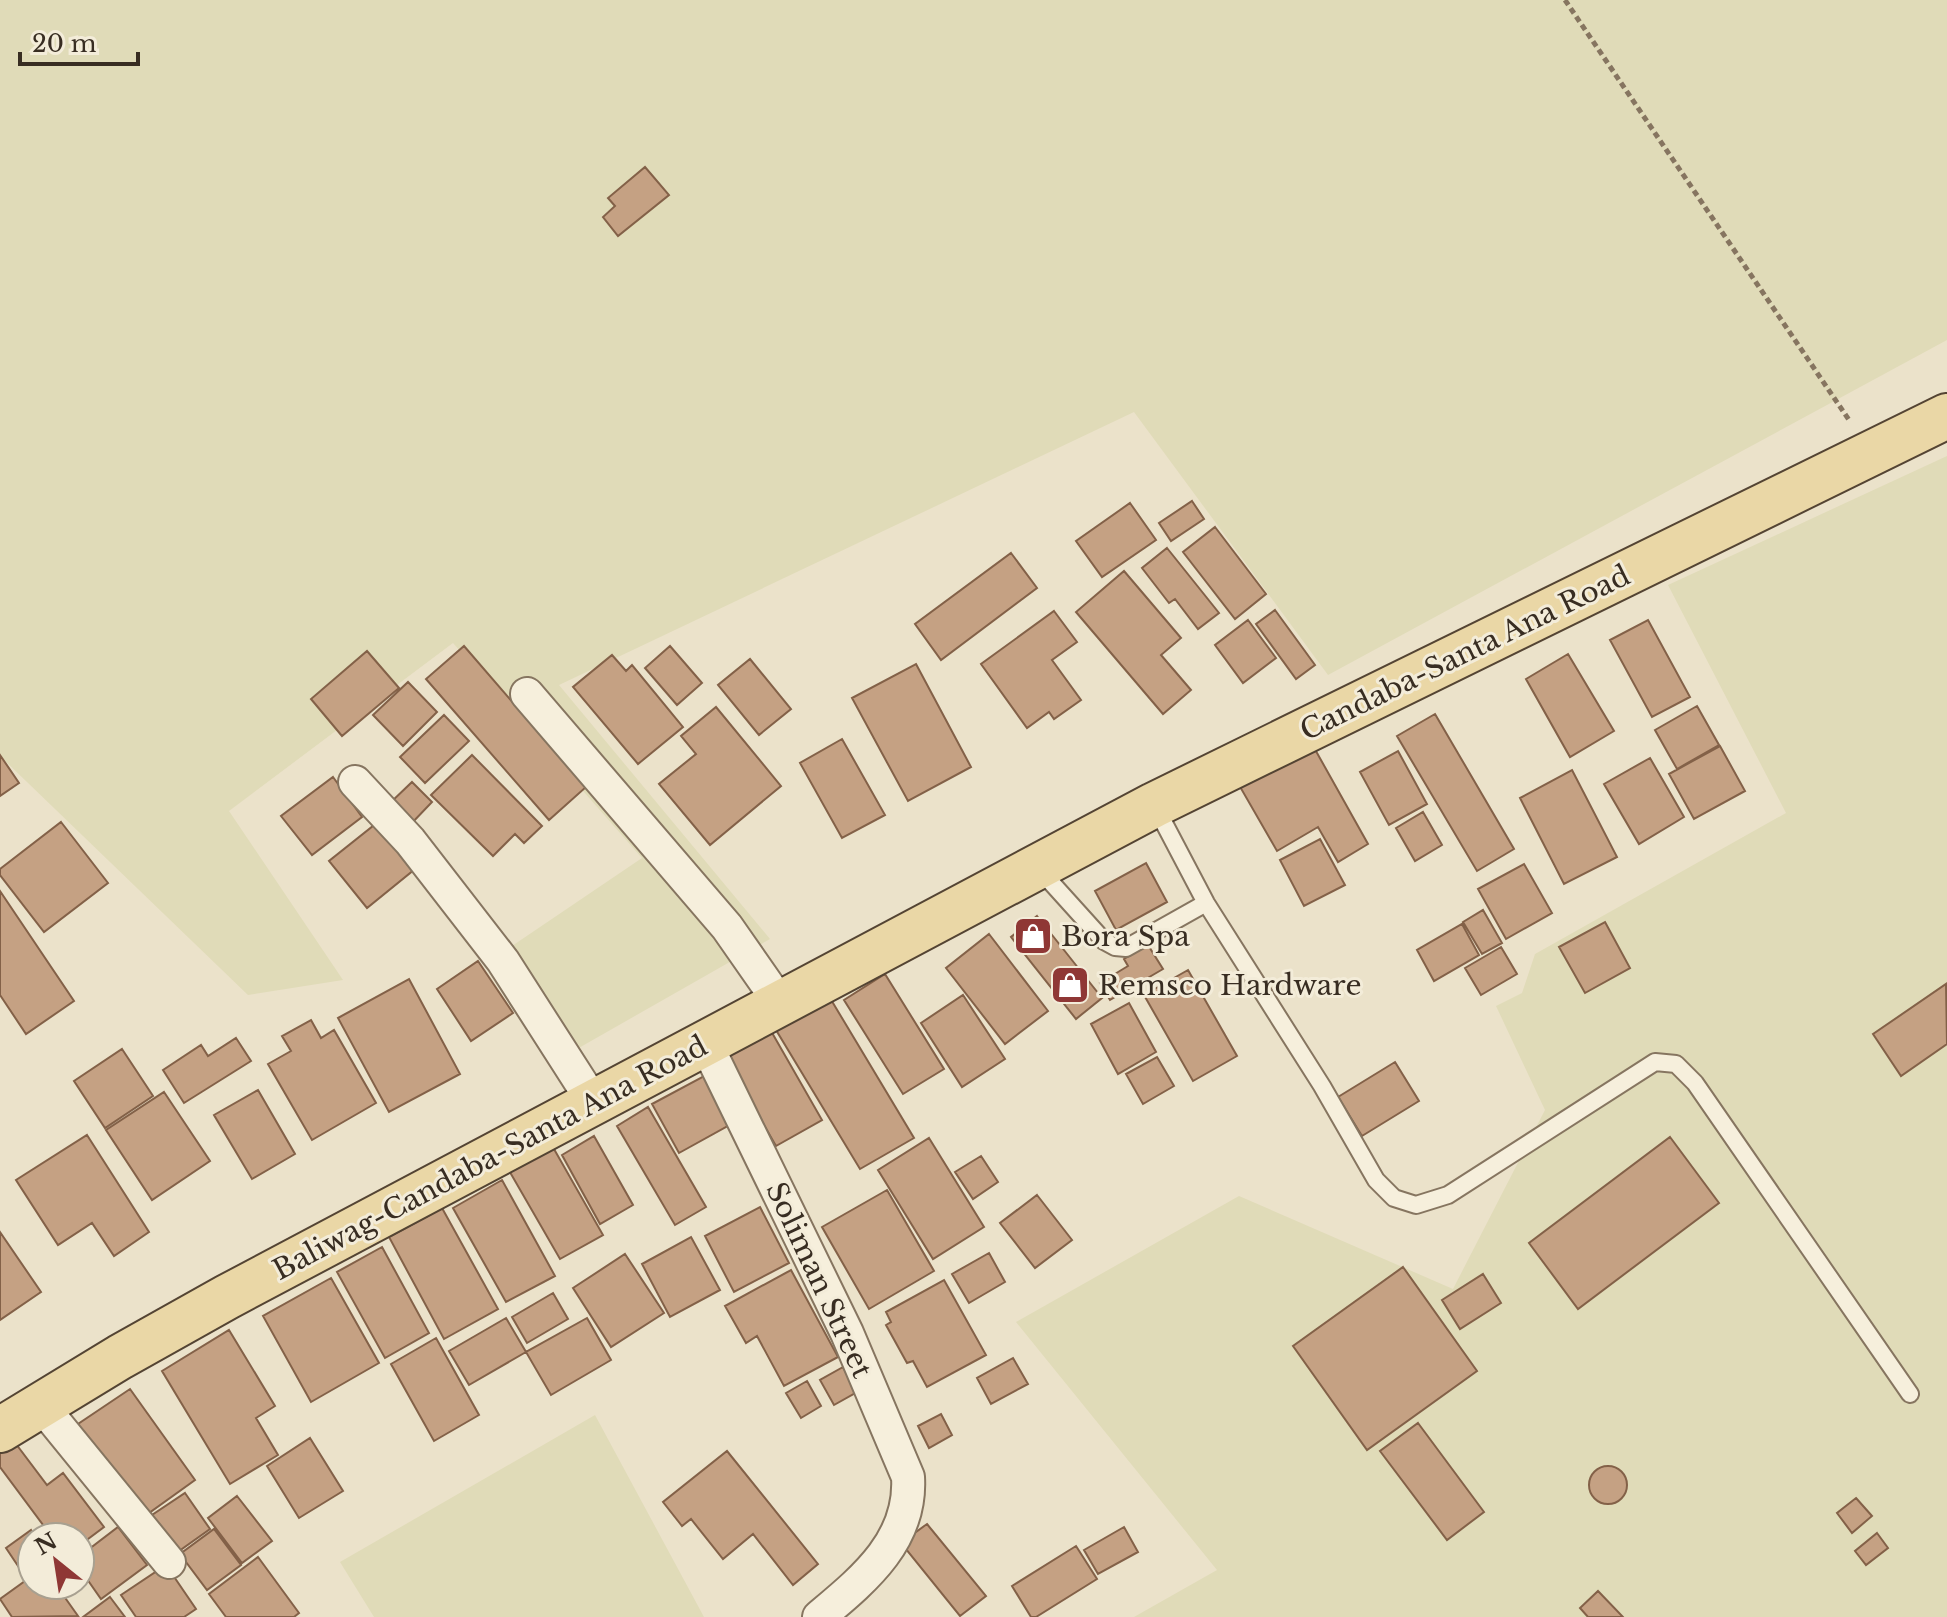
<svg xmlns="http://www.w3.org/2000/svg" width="1947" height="1617" font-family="'Libre Baskerville',serif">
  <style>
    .farmland { fill: #e0dbb8 }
    .building { fill: #c5a183; stroke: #836148; stroke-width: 2 }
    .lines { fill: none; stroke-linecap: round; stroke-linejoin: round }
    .service-casing { stroke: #867560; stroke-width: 20 }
    .minor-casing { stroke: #867560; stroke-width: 36 }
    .primary-casing { stroke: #544433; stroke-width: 48 }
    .path { stroke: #867560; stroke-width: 5; stroke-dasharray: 6 4; stroke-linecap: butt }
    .service { stroke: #f6efdc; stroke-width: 16 }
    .minor { stroke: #f6efdc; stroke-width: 32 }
    .primary { stroke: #ead7a6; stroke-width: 44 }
    .labels { text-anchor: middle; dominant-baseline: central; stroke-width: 6; stroke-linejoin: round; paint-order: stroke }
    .street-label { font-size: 28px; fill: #382d22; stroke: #f3ecd9 }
    .poi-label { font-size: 28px; fill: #382d22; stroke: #f3ecd9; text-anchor: start }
  </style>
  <rect width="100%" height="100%" fill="#ebe2ca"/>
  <path class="farmland" d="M0,0H1947V340L1328,675L1134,412L559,685L770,939L577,1049L509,948L642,858L453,643L229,811L343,980L248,995L0,756Z
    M1947,456V1617H1134L1217,1570L1016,1322L1239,1196L1453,1289L1545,1110L1496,1006L1522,993L1535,954L1786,813L1668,585Z
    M595,1415L704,1617H374L340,1562Z"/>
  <path class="building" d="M645,167L669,195L618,236L603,217L615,206L608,198Z
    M1192,501L1204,519L1171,541L1159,523Z
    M1130,503L1156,540L1102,577L1076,541Z
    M1215,527L1266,594L1235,619L1183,552Z
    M1167,548L1219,613L1198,629L1175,599L1169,603L1142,568Z
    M1011,553L1037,588L941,660L915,624Z
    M1124,571L1181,638L1161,655L1191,690L1163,714L1076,612Z
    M1275,610L1315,665L1296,679L1256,624Z
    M1054,611L1077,642L1052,660L1081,700L1054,719L1049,712L1027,728L981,664Z
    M1248,620L1276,658L1243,683L1215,645Z
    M1648,620L1690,697L1652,717L1610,640Z
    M464,646L586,787L549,820L426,679Z
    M670,646L702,683L677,705L645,668Z
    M367,651L399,688L342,736L311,699Z
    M1568,654L1614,731L1570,757L1526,679Z
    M612,655L626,671L632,665L683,727L638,764L573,687Z
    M750,659L791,709L759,735L718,685Z
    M916,664L971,767L908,801L852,698Z
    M408,682L437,712L403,746L373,715Z
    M1697,706L1719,745L1677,769L1655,730Z
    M716,707L781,786L710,845L659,784L696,754L681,736Z
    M1435,714L1514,849L1477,871L1397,736Z
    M444,715L469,741L425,783L400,757Z
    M842,739L885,815L842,838L800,763Z
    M1312,744L1368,844L1338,862L1318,827L1277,851L1239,785Z
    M1720,746L1745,791L1694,819L1669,774Z
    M1398,751L1427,804L1389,825L1360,772Z
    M0,755L19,783L0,796Z
    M472,755L542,826L524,843L515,834L493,856L431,795Z
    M1650,758L1684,817L1639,844L1604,784Z
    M1572,770L1617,857L1564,884L1520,798Z
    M333,777L362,817L312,855L281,816Z
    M412,782L432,802L410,825L389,804Z
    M1423,812L1442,845L1415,861L1396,828Z
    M61,822L108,883L44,932L0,875V869Z
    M378,822L415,869L367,908L329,861Z
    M1320,839L1345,885L1304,906L1280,860Z
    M1146,863L1167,902L1116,930L1095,891Z
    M1524,864L1552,913L1506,939L1478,889Z
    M0,891L74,1001L26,1034L0,995Z
    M1483,910L1502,943L1482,954L1463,922Z
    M1037,916L1102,998L1076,1019L1011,937Z
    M1605,922L1630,968L1585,993L1559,947Z
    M1462,924L1479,955L1434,981L1417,950Z
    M989,934L1048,1011L1005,1044L946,968Z
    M1148,945L1163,969L1110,1000L1100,983L1128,966L1124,959Z
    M1501,947L1517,974L1481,995L1465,968Z
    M478,961L513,1013L471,1041L437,989Z
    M1188,970L1237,1056L1193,1081L1144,995Z
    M885,974L944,1069L903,1094L844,1000Z
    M409,979L460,1074L389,1112L338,1018Z
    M1946,984L1947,1044L1901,1076L1873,1034Z
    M827,993L914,1138L860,1169L773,1025Z
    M963,995L1005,1059L962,1087L921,1023Z
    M1129,1003L1156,1052L1118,1074L1091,1024Z
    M311,1020L321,1038L334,1030L376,1103L312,1140L268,1064L291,1051L282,1036Z
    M767,1024L822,1120L776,1146L721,1050Z
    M236,1038L251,1061L184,1103L163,1070L201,1045L208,1056Z
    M122,1049L153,1096L105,1128L74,1081Z
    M1157,1057L1174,1086L1143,1104L1126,1074Z
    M1395,1062L1419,1101L1362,1136L1338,1097Z
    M706,1075L733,1123L679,1153L652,1104Z
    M258,1090L295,1154L252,1179L214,1115Z
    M164,1092L210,1161L152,1200L106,1130Z
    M648,1107L706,1207L675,1225L617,1126Z
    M87,1135L149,1232L114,1256L92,1223L58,1245L16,1180Z
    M546,1135L603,1235L560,1259L503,1160Z
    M594,1136L633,1205L600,1224L562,1155Z
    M1670,1137L1719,1203L1578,1309L1529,1243Z
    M929,1138L984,1227L933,1259L878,1170Z
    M981,1156L998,1182L973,1199L955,1172Z
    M502,1180L555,1276L506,1302L453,1208Z
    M887,1190L934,1271L869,1309L822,1227Z
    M1037,1195L1072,1240L1035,1268L1000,1223Z
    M760,1207L789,1263L734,1292L705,1236Z
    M442,1208L498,1309L444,1339L389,1237Z
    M0,1232L41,1292L0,1320Z
    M691,1237L720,1290L670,1317L642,1264Z
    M382,1247L429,1333L385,1358L337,1272Z
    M989,1253L1005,1282L969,1303L952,1274Z
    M625,1254L664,1313L611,1347L573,1288Z
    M1403,1267L1477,1371L1367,1450L1293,1346Z
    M791,1270L838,1357L784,1386L757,1336L746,1343L725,1306Z
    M1483,1274L1501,1303L1460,1329L1442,1300Z
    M331,1278L379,1363L311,1402L263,1316Z
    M944,1280L986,1355L927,1387L913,1361L907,1363L886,1325L891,1322L886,1312Z
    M553,1293L568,1319L527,1343L512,1317Z
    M506,1318L526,1352L469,1385L449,1351Z
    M587,1318L611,1360L551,1395L526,1352Z
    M229,1330L275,1406L256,1418L278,1455L230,1484L162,1371Z
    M436,1338L479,1415L434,1441L391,1364Z
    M1013,1358L1028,1384L991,1404L977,1378Z
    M843,1367L857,1392L834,1405L820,1380Z
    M807,1381L821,1406L801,1418L786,1393Z
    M130,1389L195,1480L142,1518L75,1426Z
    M941,1414L952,1435L929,1448L918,1426Z
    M1418,1423L1484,1512L1447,1540L1380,1451Z
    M10,1436L47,1485L63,1473L104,1527L80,1545V1537H52L0,1467V1443Z
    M310,1438L343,1491L299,1518L267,1466Z
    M727,1451L818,1564L793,1585L753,1534L723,1559L691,1519L682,1526L663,1502Z
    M1589 1485a19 19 0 1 1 38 0a19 19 0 1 1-38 0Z
    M185,1493L210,1529L172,1556L146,1519Z
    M237,1496L272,1541L242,1563L208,1518Z
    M1856,1498L1872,1516L1852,1533L1837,1513Z
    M927,1524L986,1596L960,1616L901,1543Z
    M118,1527L147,1565L101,1599L80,1569V1556Z
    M1124,1527L1138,1552L1098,1574L1084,1550Z
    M214,1529L241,1565L207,1590L180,1554Z
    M31,1530L35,1537H32V1566L22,1572L6,1548Z
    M1877,1533L1888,1548L1866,1565L1855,1551Z
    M1076,1546L1097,1579L1036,1617H1031L1012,1586Z
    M258,1557L299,1613L294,1617H226L209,1594Z
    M166,1565L196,1609L184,1617H136L121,1595Z
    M32,1576V1585H56L78,1616L12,1617L0,1599Z
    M1598,1591L1623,1617H1588L1580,1608Z
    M110,1597L125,1617H83Z"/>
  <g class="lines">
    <defs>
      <path id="service" d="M1155,806L1206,903L1322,1086L1376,1180L1394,1198L1416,1205L1448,1195L1655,1062L1676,1064L1695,1083L1910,1394
        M1039,869L1104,941L1115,947L1126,948L1206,903"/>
      <path id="minor" d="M527,694L727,927L780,1003
        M355,782L410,841L503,961L594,1103
        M706,1044L847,1333L908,1477C912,1541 863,1580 819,1617
        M41,1405L169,1562"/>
      <path id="primary" d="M0,1430L120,1357L227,1297L1154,805L1947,416"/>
    </defs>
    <use href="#service" class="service-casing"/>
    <use href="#minor" class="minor-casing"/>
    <use href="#primary" class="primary-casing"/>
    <path class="path" d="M1565,0L1849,420"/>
    <use href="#service" class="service"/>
    <use href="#minor" class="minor"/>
    <use href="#primary" class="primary"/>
  </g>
  <defs>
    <symbol id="shop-square" viewBox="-11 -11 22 22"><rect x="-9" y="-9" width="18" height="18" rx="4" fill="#8f3735" stroke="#f3ecd9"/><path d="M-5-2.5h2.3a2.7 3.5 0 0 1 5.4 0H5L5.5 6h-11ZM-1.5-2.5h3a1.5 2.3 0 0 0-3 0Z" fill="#fff"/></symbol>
  </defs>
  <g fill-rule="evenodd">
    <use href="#shop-square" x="1011" y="914" width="44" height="44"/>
    <use href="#shop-square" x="1048" y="963" width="44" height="44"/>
  </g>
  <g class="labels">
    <g class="street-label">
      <text transform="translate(1465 653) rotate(-26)">Candaba-Santa Ana Road</text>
      <text transform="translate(490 1158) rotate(-28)">Baliwag-Candaba-Santa Ana Road</text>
      <text transform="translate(819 1280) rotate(65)">Soliman Street</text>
    </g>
    <g class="poi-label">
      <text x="1061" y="936">Bora Spa</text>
      <text x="1098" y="985">Remsco Hardware</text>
    </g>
  </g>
  <g transform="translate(56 1561) rotate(330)"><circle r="38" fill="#f3ecd9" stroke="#a8a090" stroke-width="2"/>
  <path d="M0-6L14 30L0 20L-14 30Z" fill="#8f3735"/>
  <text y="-12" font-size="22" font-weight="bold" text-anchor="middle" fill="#382d22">N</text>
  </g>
  <path d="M20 52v12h118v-12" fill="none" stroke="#382d22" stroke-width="4"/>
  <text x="32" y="52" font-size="24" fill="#382d22" stroke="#f3ecd9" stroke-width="6" paint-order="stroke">20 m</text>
</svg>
